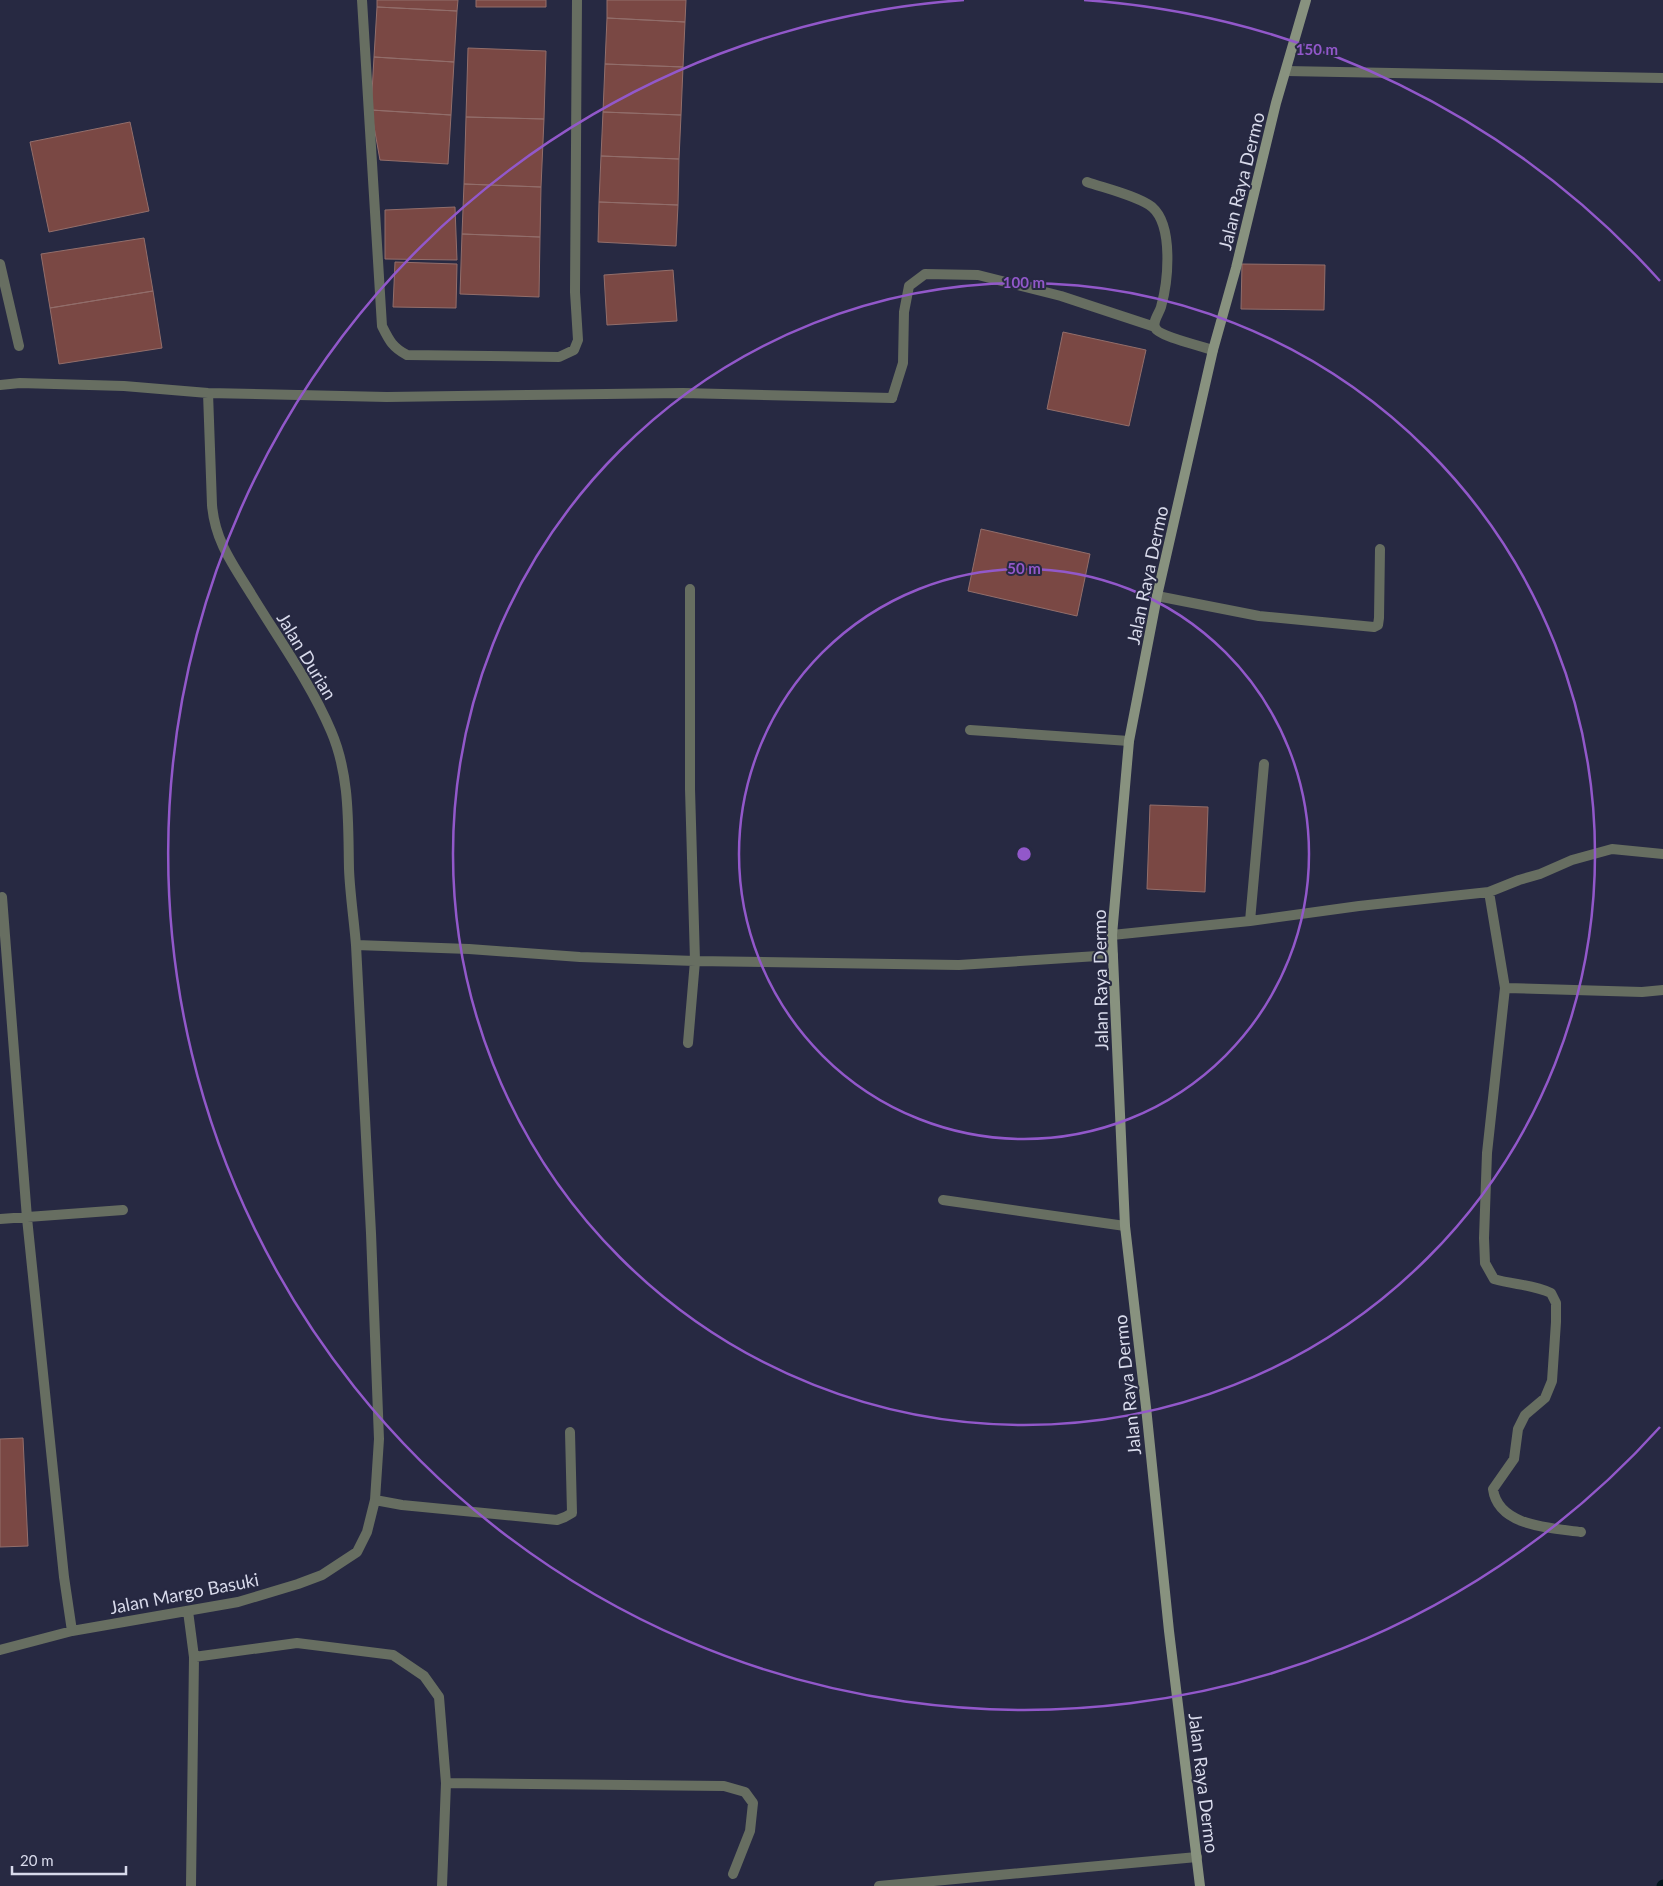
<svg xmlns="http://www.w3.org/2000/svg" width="1663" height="1886" font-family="Lato,sans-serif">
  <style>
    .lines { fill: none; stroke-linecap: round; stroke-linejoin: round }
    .stream { stroke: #04161d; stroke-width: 11 }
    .building { fill: #7a4844; stroke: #926e6b }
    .lane { stroke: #676e61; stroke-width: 10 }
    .street { stroke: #676e61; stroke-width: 10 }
    .secondary { stroke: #88927f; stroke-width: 10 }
    .ring { fill: none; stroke: #9258ca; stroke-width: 2.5 }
    .labels { text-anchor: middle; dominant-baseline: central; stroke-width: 4; stroke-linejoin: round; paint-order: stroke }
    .street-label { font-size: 18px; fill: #d8daeb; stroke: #272942 }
    .centre { fill: #9258ca; stroke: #272942; stroke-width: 2.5 }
    .ring-label { font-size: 15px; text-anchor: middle; font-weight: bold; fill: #9258ca; stroke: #272942; stroke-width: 4; stroke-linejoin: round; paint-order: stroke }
  </style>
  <rect width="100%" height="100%" fill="#272942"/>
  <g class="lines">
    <path class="stream" d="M1662,1886L1663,1885"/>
  </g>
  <path class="building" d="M377,0H458L457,11L377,7Z
    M476,0H546V7H476Z
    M607,0H686L685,22L607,18Z
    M377,7L457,11L454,62L374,57Z
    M607,18L685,22L683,67L605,64Z
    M468,48L546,51L544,119L466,117Z
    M374,57L454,62L451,115L371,110Z
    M605,64L683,67L681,115L603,112Z
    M371,110L451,115L448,164L380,160Z
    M603,112L681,115L679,159L601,156Z
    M466,117L544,119L541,187L464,184Z
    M130,122L149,211L49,232L30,142Z
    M601,156L679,159L678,205L599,202Z
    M464,184L541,187L540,237L462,234Z
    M599,202L678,205L676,246L598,242Z
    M455,207L457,260L385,259V210Z
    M462,234L540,237L539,297L460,294Z
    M144,238L153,291L50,308L41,254Z
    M395,262L457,264L456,308L393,307Z
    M1242,264L1325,265L1324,310L1241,309Z
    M673,270L677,321L607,325L604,275Z
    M153,291L162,348L59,364L50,308Z
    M1063,332L1146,350L1129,426L1047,409Z
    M981,529L1090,554L1077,616L968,591Z
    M1150,805L1208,807L1205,892L1147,889Z
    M23,1438L28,1546L0,1547V1439Z"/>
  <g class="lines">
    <path class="lane" d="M1286,71L1663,78
      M1087,182C1104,188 1138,196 1152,207C1174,226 1168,282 1161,307C1159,314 1151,323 1156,329C1160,336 1203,347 1213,350
      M892,398L903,363L904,312L909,286L925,274L978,275L1061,296L1155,327
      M970,730L1129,741"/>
    <path class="street" d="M362,0L382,326C389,340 392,347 407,355L559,357L574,350L578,340L575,292L577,0
      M0,264L19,346
      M0,385L20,383L124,386L208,393L387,397L683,393L892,398
      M208,393L212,505C215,542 234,566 253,597C280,641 311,684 331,731C350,775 348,823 349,869C350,894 354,920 356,945
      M1157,596L1259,616L1374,627L1378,625L1379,618L1380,549
      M1489,892L1505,988L1487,1153L1484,1238L1485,1263L1494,1279C1514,1285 1531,1284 1551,1293L1556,1303V1322L1552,1381L1545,1398L1525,1415L1518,1429L1514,1459L1493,1489C1498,1527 1552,1528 1581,1532
      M2,897L27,1218L64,1577L72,1631
      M1250,921L1264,764
      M1112,935L1250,921L1359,906L1489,892L1519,880L1540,874L1572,860L1612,849L1663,854
      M1505,988L1642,992L1663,990
      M688,1043L695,961L690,789V589
      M943,1200L1125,1226
      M0,1219L123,1210
      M375,1500L402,1505L557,1520L565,1517L572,1513L570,1432
      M188,1611L194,1657L191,1886
      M0,1650L72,1631L238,1602L298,1584L322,1575L357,1552L367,1532L375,1500L379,1439L371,1233L356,945L469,949L580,957L695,961L959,965L1113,955
      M194,1657L297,1643L393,1655L424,1676L439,1697L446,1783L724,1786L745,1792L753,1803L750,1831L733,1874
      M442,1886L446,1783
      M879,1886L1197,1857"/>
    <path class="secondary" d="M1200,1886L1169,1631L1146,1407L1125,1226L1112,935L1129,741L1157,596L1213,350L1236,268L1276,103L1306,0"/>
  </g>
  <g class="ring">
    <circle cx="1024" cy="854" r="285"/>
    <circle cx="1024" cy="854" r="571"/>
    <path d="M1660 1427A856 856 0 1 1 964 0M1084 0A856 856 0 0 1 1660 281"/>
  </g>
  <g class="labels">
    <g class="street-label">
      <text transform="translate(1241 181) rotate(-76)">Jalan Raya Dermo</text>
      <text transform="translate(1147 575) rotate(-78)">Jalan Raya Dermo</text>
      <text transform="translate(307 656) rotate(59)">Jalan Durian</text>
      <text transform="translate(1100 980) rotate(-91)">Jalan Raya Dermo</text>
      <text transform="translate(1127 1385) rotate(-96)">Jalan Raya Dermo</text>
      <text transform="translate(184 1593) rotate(-11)">Jalan Margo Basuki</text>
      <text transform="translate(1204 1783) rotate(83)">Jalan Raya Dermo</text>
    </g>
  </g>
  <circle cx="1024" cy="854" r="8" class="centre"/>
  <g class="ring-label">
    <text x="1317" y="55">150 m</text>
    <text x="1024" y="288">100 m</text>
    <text x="1024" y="574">50 m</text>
  </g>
  <path d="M12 1866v8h114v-8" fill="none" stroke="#d8daeb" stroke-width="2.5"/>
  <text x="20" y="1866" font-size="15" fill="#d8daeb" stroke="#272942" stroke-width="4" paint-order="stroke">20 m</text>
</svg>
